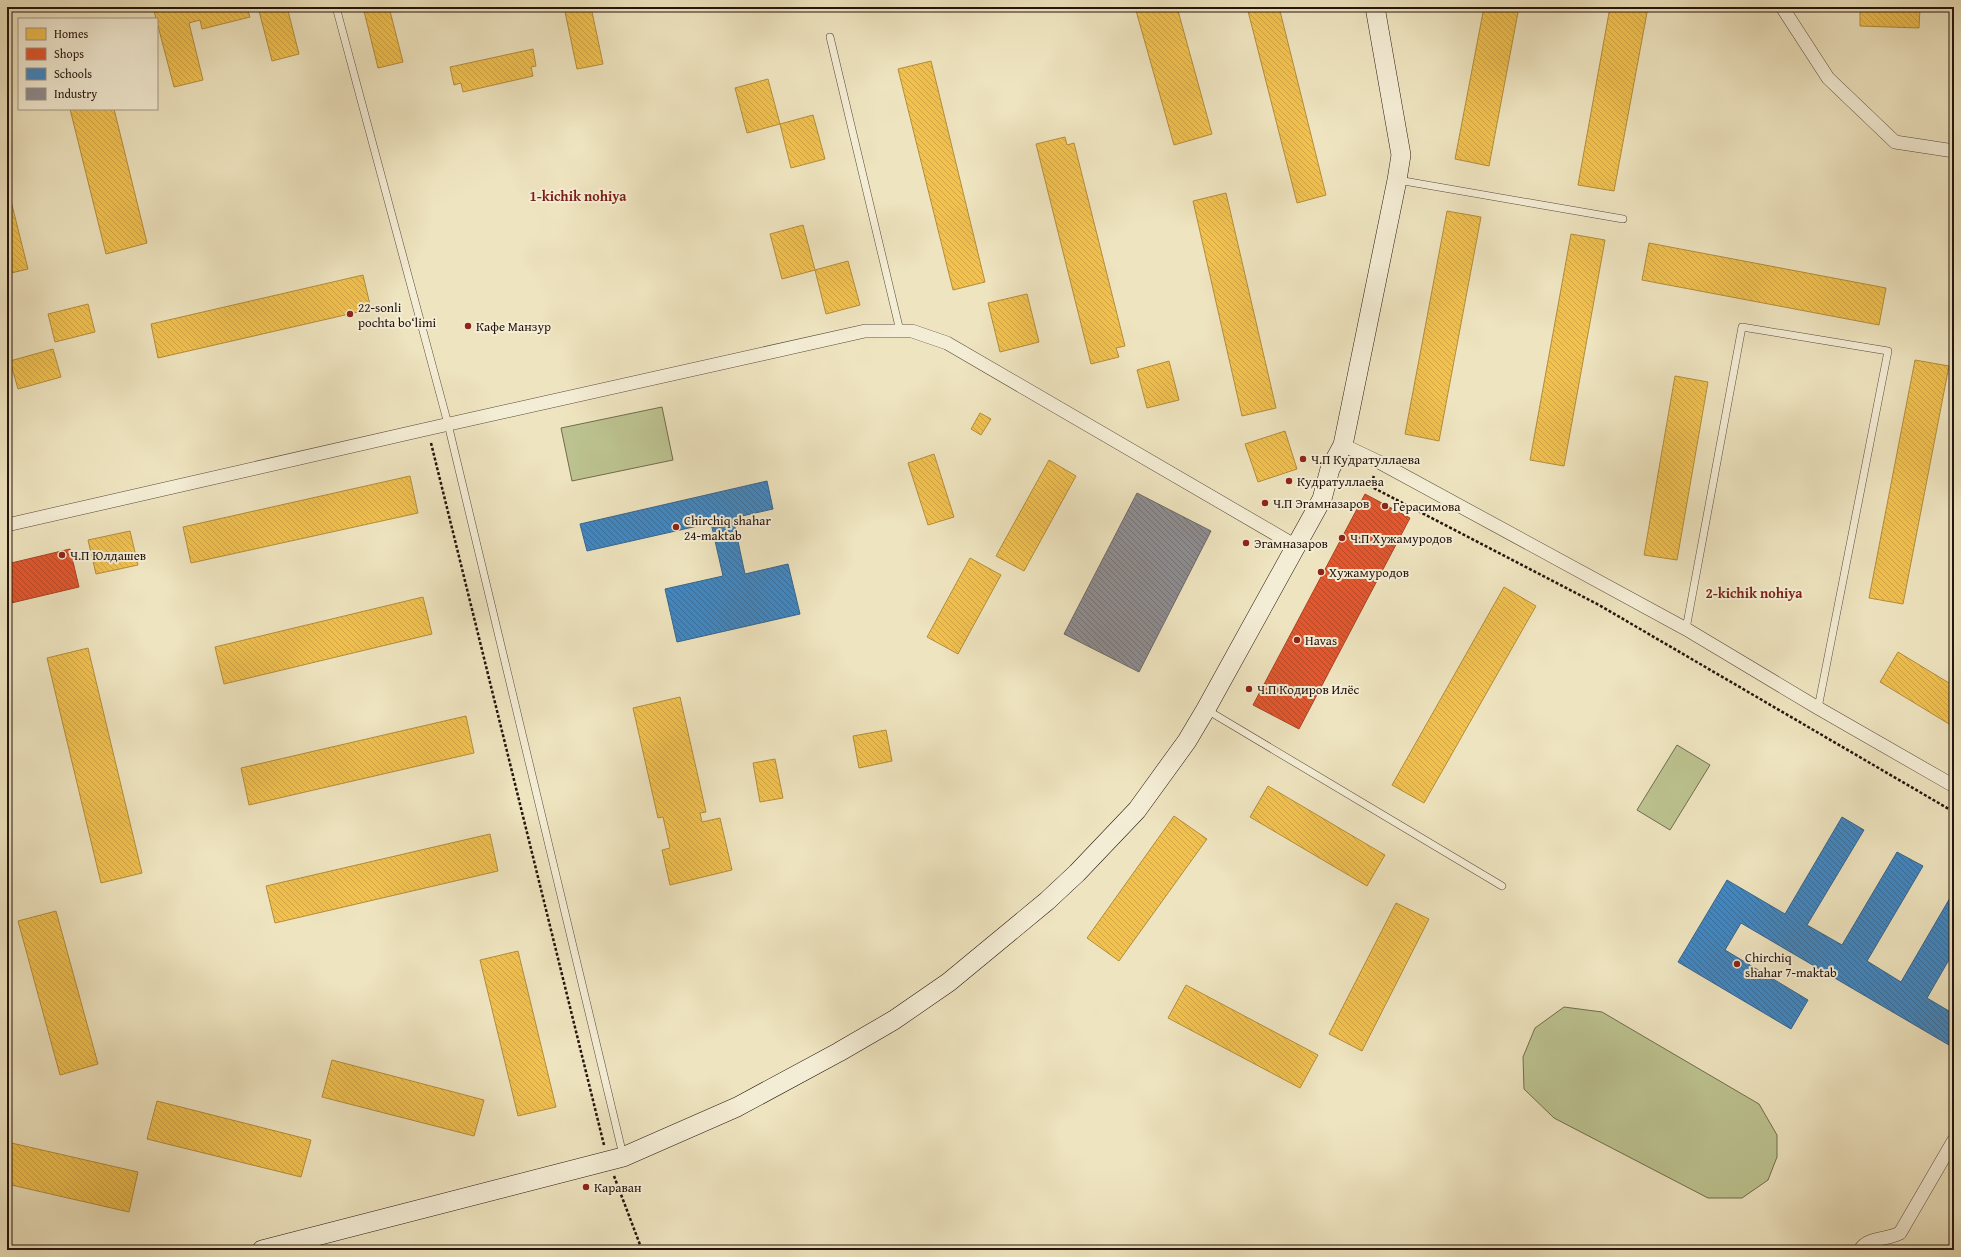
<svg xmlns="http://www.w3.org/2000/svg" width="1961" height="1257" font-family="'Gentium Book Plus',serif">
  <style>
    .pitch { fill: #bcc390; stroke: #706c4e }
    .homes { fill: url(#homes-back-hatch); stroke: #b48d3a }
    .shops { fill: url(#shops-back-hatch); stroke: #ab4324 }
    .schools { fill: url(#schools-back-hatch); stroke: #37658e }
    .industry { fill: url(#industry-back-hatch); stroke: #6e696a }
    .lines { fill: none; stroke-linecap: round; stroke-linejoin: round }
    .lane-casing { stroke: #57483a; stroke-width: 8 }
    .street-casing { stroke: #57483a; stroke-width: 14 }
    .secondary-casing { stroke: #25140d; stroke-width: 20 }
    .path { stroke: #25140d; stroke-width: 2.5; stroke-dasharray: 3 2; stroke-linecap: butt }
    .lane { stroke: #f4edd5; stroke-width: 7 }
    .street { stroke: #f4edd5; stroke-width: 13 }
    .secondary { stroke: #f4edd5; stroke-width: 19 }
    .poi-dot { fill: #8f2418; stroke: #f4edd5; stroke-width: 1.5 }
    .labels { text-anchor: middle; dominant-baseline: central; stroke-width: 4; stroke-linejoin: round; paint-order: stroke }
    .poi-label { font-size: 13px; fill: #25140d; stroke: #f4edd5; text-anchor: start }
    .neighbourhood-label { font-size: 14px; font-weight: bold; fill: #7a1f14; stroke: #f4edd5 }
  </style>
  <defs>
    <pattern id="homes-back-hatch" width="6" height="6" patternUnits="userSpaceOnUse"><rect width="6" height="6" fill="#f2c14e"/><path d="M-1 5l2 2M0 0l6 6M5-1l2 2" fill="none" stroke="#cfa543"/></pattern>
    <pattern id="shops-back-hatch" width="6" height="6" patternUnits="userSpaceOnUse"><rect width="6" height="6" fill="#e4572e"/><path d="M-1 5l2 2M0 0l6 6M5-1l2 2" fill="none" stroke="#b94726"/></pattern>
    <pattern id="schools-back-hatch" width="6" height="6" patternUnits="userSpaceOnUse"><rect width="6" height="6" fill="#3f88c5"/><path d="M-1 5l2 2M0 0l6 6M5-1l2 2" fill="none" stroke="#356e9e"/></pattern>
    <pattern id="industry-back-hatch" width="6" height="6" patternUnits="userSpaceOnUse"><rect width="6" height="6" fill="#8d8d92"/><path d="M-1 5l2 2M0 0l6 6M5-1l2 2" fill="none" stroke="#737276"/></pattern>
  </defs>
  <rect width="100%" height="100%" fill="#eee4bf"/>
  <filter id="stains"><feTurbulence type="fractalNoise" baseFrequency=".005" numOctaves="4"/><feColorMatrix values="0 0 0 0 .2 0 0 0 0 .09 0 0 0 0 .02 0 0 0 .5 -.17"/></filter>
  <radialGradient id="worn" r=".72"><stop offset=".6" stop-color="#630" stop-opacity="0"/><stop offset="1" stop-color="#630" stop-opacity=".3"/></radialGradient>
  <path class="pitch" d="M662,407L673,460L572,481L561,428Z
    M1677,745L1710,765L1670,830L1637,810Z
    M1564,1007L1602,1012L1759,1104L1777,1135V1157L1768,1180L1742,1198H1708L1554,1118L1524,1089L1523,1057L1535,1028Z"/>
  <path class="homes" d="M153,7H185L186,10L200,7H252L247,8L250,17L202,29L200,20L189,23L203,80L174,87Z
    M258,7H287L299,54L272,61Z
    M363,7H389L403,62L378,68Z
    M564,7H591L603,64L577,69Z
    M1135,7H1177L1212,134L1174,145Z
    M1247,7H1279L1326,195L1297,203Z
    M1484,7H1519L1489,166L1455,159Z
    M1610,7H1648L1614,191L1578,185Z
    M1860,7H1910V9H1920L1919,28L1860,26Z
    M533,49L536,66L531,67L533,76L463,92L461,83L454,85L450,67Z
    M931,61L985,282L953,290L898,69Z
    M768,79L780,124L747,133L735,88Z
    M70,109H114L147,243L106,254Z
    M813,115L825,159L791,168L780,124Z
    M1065,137L1067,145L1074,143L1125,346L1116,348L1119,357L1091,364L1036,144Z
    M7,185L28,269L7,274Z
    M1226,193L1276,408L1242,416L1193,201Z
    M1447,211L1481,217L1439,441L1405,434Z
    M803,225L815,270L782,279L770,234Z
    M1571,234L1605,240L1564,466L1530,460Z
    M1649,243L1886,288L1879,325L1642,280Z
    M848,261L860,305L826,314L815,270Z
    M363,275L371,309L158,358L151,324Z
    M1027,294L1039,342L1000,352L988,303Z
    M88,304L95,332L55,342L48,314Z
    M53,349L61,377L18,389L10,361Z
    M1915,360L1949,366L1903,604L1869,598Z
    M1169,361L1179,400L1147,408L1137,370Z
    M1675,376L1708,382L1677,560L1644,555Z
    M980,413L991,419L981,435L971,429Z
    M1285,431L1297,469L1258,482L1245,444Z
    M934,454L954,517L928,525L908,463Z
    M1049,460L1076,476L1024,571L996,556Z
    M410,476L418,513L191,563L183,527Z
    M130,531L138,565L96,574L88,540Z
    M970,558L1001,575L958,654L927,637Z
    M1504,587L1536,606L1424,803L1392,785Z
    M423,597L432,634L224,684L215,647Z
    M88,648L142,873L101,883L47,658Z
    M1898,652L1954,686V727L1880,682Z
    M680,697L706,812L700,813L702,822L720,818L732,870L670,885L662,850L670,848L663,817L658,818L633,708Z
    M466,716L474,753L249,805L241,768Z
    M886,730L892,761L859,768L853,736Z
    M775,759L783,798L760,802L753,763Z
    M1268,786L1385,855L1367,886L1250,817Z
    M1174,816L1207,839L1119,961L1087,938Z
    M490,834L498,871L275,923L266,886Z
    M1396,903L1429,919L1362,1051L1329,1034Z
    M56,911L98,1064L60,1075L18,921Z
    M518,951L556,1107L518,1116L480,960Z
    M1186,985L1318,1055L1300,1088L1168,1018Z
    M332,1060L484,1100L474,1136L322,1097Z
    M157,1101L311,1140L301,1177L147,1139Z
    M7,1142L138,1172L129,1212L7,1184Z"/>
  <path class="shops" d="M1365,494L1410,518L1299,729L1253,705Z
    M70,549L79,587L7,604V564Z"/>
  <path class="schools" d="M767,481L773,509L733,518L745,574L788,564L800,614L677,642L665,589L723,576L711,523L587,551L580,524Z
    M1842,817L1864,830L1807,925L1842,945L1897,852L1923,866L1867,961L1901,982L1954,891V951L1927,998L1954,1014V1048L1741,923L1725,950L1808,1000L1791,1029L1678,962L1727,880L1785,914Z"/>
  <path class="industry" d="M1137,493L1211,531L1139,672L1064,634Z"/>
  <g class="lines">
    <defs>
      <path id="lane" d="M336,7L448,424L623,1155
        M830,37L900,331
        M1398,180L1623,219
        M1686,629L1742,327L1888,351L1818,708
        M1207,710L1502,886"/>
      <path id="street" d="M1782,7L1828,78L1895,142L1954,151
        M1343,445L1379,462L1686,629L1818,708L1954,786
        M7,525L427,429L865,331H912L947,343L1296,546
        M1860,1250C1867,1237 1887,1240 1900,1233L1954,1140"/>
      <path id="secondary" d="M262,1250L623,1157L737,1107L839,1052L894,1020L949,982L1047,901L1077,873L1137,810L1187,741L1206,709L1322,499L1330,469L1343,445L1397,180L1401,155L1375,7"/>
    </defs>
    <use href="#lane" class="lane-casing"/>
    <use href="#street" class="street-casing"/>
    <use href="#secondary" class="secondary-casing"/>
    <path class="path" d="M431,443L604,1145
      M1374,476L1370,486L1599,605L1954,812
      M614,1176L642,1250"/>
    <use href="#lane" class="lane"/>
    <use href="#street" class="street"/>
    <use href="#secondary" class="secondary"/>
  </g>
  <g class="poi-dot">
    <circle cx="350" cy="314" r="4"/>
    <circle cx="468" cy="326" r="4"/>
    <circle cx="1303" cy="459" r="4"/>
    <circle cx="1289" cy="481" r="4"/>
    <circle cx="1265" cy="503" r="4"/>
    <circle cx="1385" cy="506" r="4"/>
    <circle cx="676" cy="527" r="4"/>
    <circle cx="1342" cy="538" r="4"/>
    <circle cx="1246" cy="543" r="4"/>
    <circle cx="62" cy="555" r="4"/>
    <circle cx="1321" cy="572" r="4"/>
    <circle cx="1297" cy="640" r="4"/>
    <circle cx="1249" cy="689" r="4"/>
    <circle cx="1737" cy="964" r="4"/>
    <circle cx="586" cy="1187" r="4"/>
  </g>
  <g class="labels">
    <g class="poi-label">
      <text x="358" y="307">22-sonli<tspan x="358" dy="15">pochta bo‘limi</tspan></text>
      <text x="476" y="326">Кафе Манзур</text>
      <text x="1311" y="459">Ч.П Кудратуллаева</text>
      <text x="1297" y="481">Кудратуллаева</text>
      <text x="1273" y="503">Ч.П Эгамназаров</text>
      <text x="1393" y="506">Герасимова</text>
      <text x="684" y="520">Chirchiq shahar<tspan x="684" dy="15">24-maktab</tspan></text>
      <text x="1350" y="538">Ч.П Хужамуродов</text>
      <text x="1254" y="543">Эгамназаров</text>
      <text x="70" y="555">Ч.П Юлдашев</text>
      <text x="1329" y="572">Хужамуродов</text>
      <text x="1305" y="640">Havas</text>
      <text x="1257" y="689">Ч.П Кодиров Илёс</text>
      <text x="1745" y="957">Chirchiq<tspan x="1745" dy="15">shahar 7-maktab</tspan></text>
      <text x="594" y="1187">Караван</text>
    </g>
    <g class="neighbourhood-label">
      <text x="578" y="196">1-kichik nohiya</text>
      <text x="1754" y="593">2-kichik nohiya</text>
    </g>
  </g>
  <rect width="1961" height="1257" fill="none" stroke="#eee4bf" stroke-width="24"/>
  <rect x="8" y="8" width="1945" height="1241" fill="none" stroke="#25140d" stroke-width="2"/>
  <rect x="12" y="12" width="1937" height="1233" fill="none" stroke="#25140d"/>
  <rect x="18" y="18" width="140" height="92" fill="#f4edd5" stroke="#a19685"/>
  <rect x="26" y="28" width="20" height="12" fill="#f2c14e" stroke="#a19685"/>
  <text x="54" y="38" font-size="12" fill="#25140d">Homes</text>
  <rect x="26" y="48" width="20" height="12" fill="#e4572e" stroke="#a19685"/>
  <text x="54" y="58" font-size="12" fill="#25140d">Shops</text>
  <rect x="26" y="68" width="20" height="12" fill="#3f88c5" stroke="#a19685"/>
  <text x="54" y="78" font-size="12" fill="#25140d">Schools</text>
  <rect x="26" y="88" width="20" height="12" fill="#8d8d92" stroke="#a19685"/>
  <text x="54" y="98" font-size="12" fill="#25140d">Industry</text>
  <rect width="100%" height="100%" filter="url(#stains)"/>
  <rect width="100%" height="100%" fill="url(#worn)"/>
</svg>
